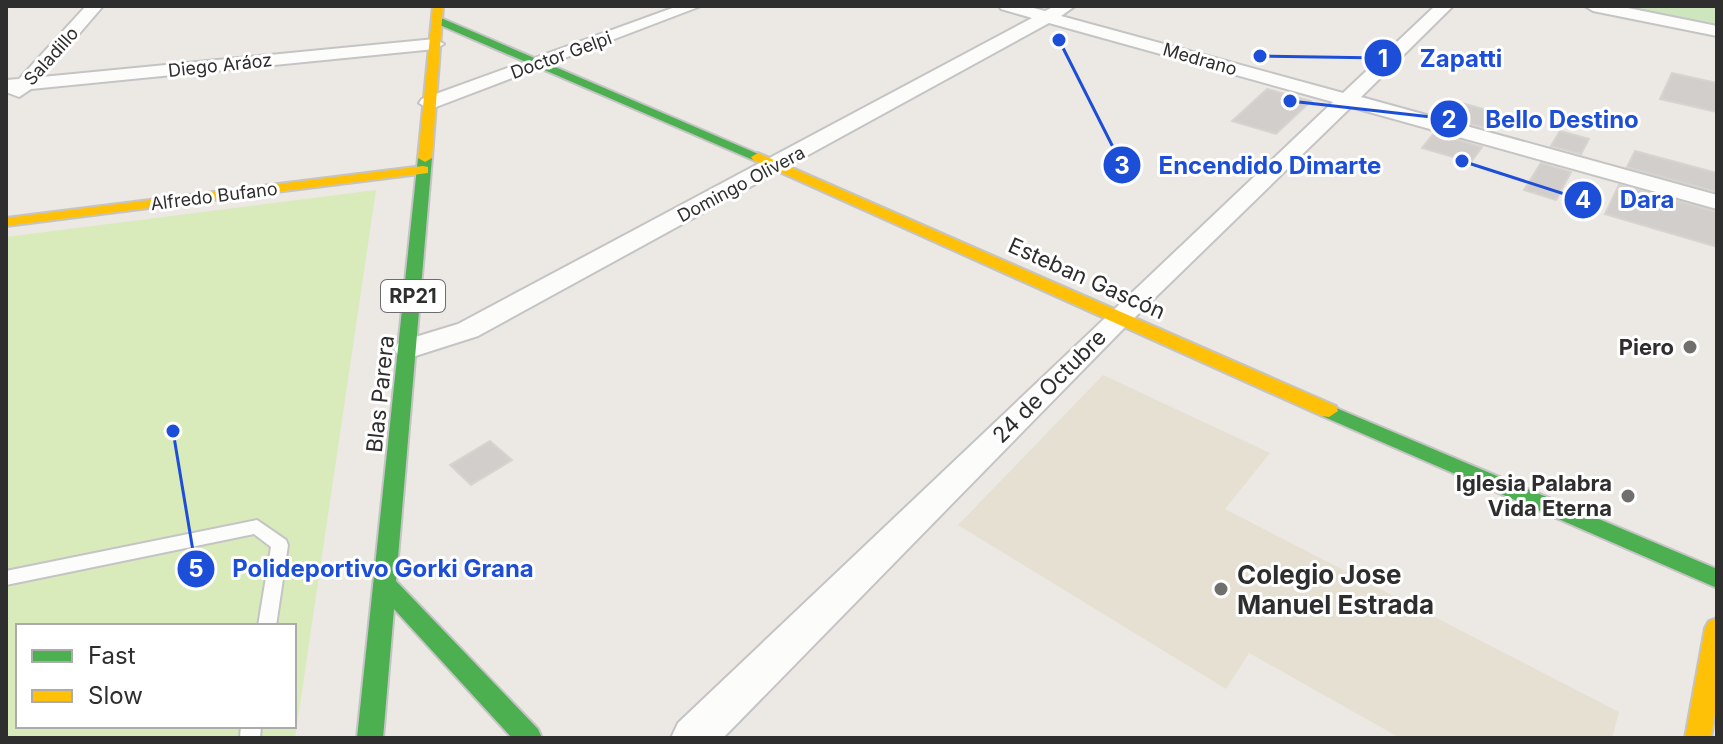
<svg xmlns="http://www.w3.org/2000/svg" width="1723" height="744" font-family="Inter,sans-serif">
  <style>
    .education { fill: #e6e0d3 }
    .green { fill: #cee6be }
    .pitch { fill: #d9eabb; fill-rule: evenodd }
    .building { fill: #d1cecb; stroke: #d7d4d0; stroke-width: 2 }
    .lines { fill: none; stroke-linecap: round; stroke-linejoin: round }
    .lane-casing { stroke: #c5c4c5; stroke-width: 4 }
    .street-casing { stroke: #c5c4c5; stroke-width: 4 }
    .fast-casing { stroke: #c5c4c5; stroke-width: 4 }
    .slow-casing { stroke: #c5c4c5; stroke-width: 4 }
    .lane { fill: #fcfcfb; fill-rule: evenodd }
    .street { fill: #fcfcfb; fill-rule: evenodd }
    .fast { fill: #4caf50; fill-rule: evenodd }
    .slow { fill: #ffc107; fill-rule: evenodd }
    .poi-dot { fill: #706f6e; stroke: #fff; stroke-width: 3 }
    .labels { text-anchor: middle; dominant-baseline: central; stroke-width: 6; stroke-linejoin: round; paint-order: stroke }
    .far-street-label { font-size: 18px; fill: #2e2e2e; stroke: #fff }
    .shield { fill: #fff; stroke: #6d6d6d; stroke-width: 2 }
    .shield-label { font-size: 20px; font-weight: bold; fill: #2e2e2e }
    .street-label { font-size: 22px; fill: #2e2e2e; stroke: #fff }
    .poi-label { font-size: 22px; font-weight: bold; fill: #2e2e2e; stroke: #fff; text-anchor: end }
    .near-poi-label { font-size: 26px; font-weight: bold; fill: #2e2e2e; stroke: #fff; text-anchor: start }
    .leader { fill: none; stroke: #1d4ed8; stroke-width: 3 }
    .callout-dot { fill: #1d4ed8; stroke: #fff; stroke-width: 3 }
    .mark-label { font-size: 24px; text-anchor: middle; font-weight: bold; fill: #fff }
    .callout-label { font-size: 24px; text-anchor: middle; font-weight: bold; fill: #1d4ed8; stroke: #fff; stroke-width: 6; stroke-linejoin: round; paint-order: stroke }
  </style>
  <rect width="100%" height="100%" fill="#ece8e4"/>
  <path class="education" d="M1103,375L1270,453L1225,509L1619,712L1612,738H1400L1249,653L1226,689L958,525Z"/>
  <path class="green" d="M1613,6H1717V26Z"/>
  <path class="pitch" d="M376,190L295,738H6V237ZM18,626H294V726H18Z"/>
  <path class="building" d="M1672,73L1717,83V112L1660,99Z
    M1267,89L1311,101L1276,134L1232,121Z
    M1458,102L1505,115L1494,130L1446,117Z
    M1560,131L1589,139L1581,154L1551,146Z
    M1434,133L1482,147L1471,162L1422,148Z
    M1635,151L1717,173V192L1627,167Z
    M1541,163L1571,172L1556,200L1524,190Z
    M1619,185L1717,212V247L1605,214Z
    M490,441L512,460L471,485L450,465Z"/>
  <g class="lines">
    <defs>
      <path id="lane" d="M257,520L286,540L288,545L276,626H258L271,547L254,534L6,585V571Z
        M241,726H261L260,738H240Z"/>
      <path id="street" d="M86,6H103L42,77L435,39L444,44L435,49L31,89L19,97L6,92V80L19,79Z
        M678,6H701L436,107L429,109L419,103L422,99Z
        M999,6H1026L1045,11L1055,6H1075L1061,16L1343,93L1435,6H1453L1361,97L1717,195V209L1351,107L1127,325L723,738H671L678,723L1333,102L1049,23L478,336L409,358L399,356L394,349L399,342L458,324L1032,18L1001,9Z
        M1585,6H1618L1717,26V36L1593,11Z"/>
      <path id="fast" d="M433,18H441L765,157L758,161L753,160L433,22Z
        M425,154L432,158L396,581L538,729L542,738H512L394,609L383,738H357L418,158Z
        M1329,405L1717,569V588L1322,416L1320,411Z"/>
      <path id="slow" d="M433,6H443L432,158L425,162L418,158Z
        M758,153L1336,406L1338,411L1329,417L1322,416L753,160L751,157Z
        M423,166L428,167V173L6,226V218Z
        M1717,618V701L1711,738H1685L1705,628L1709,621Z"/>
    </defs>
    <use href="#lane" class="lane-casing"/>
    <use href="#street" class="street-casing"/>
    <use href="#fast" class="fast-casing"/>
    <use href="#slow" class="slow-casing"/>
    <use href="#lane" class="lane"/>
    <use href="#street" class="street"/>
    <use href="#fast" class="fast"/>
    <use href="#slow" class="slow"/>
  </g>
  <g class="poi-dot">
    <circle cx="1690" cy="347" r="8"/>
    <circle cx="1628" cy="496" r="8"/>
    <circle cx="1221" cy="589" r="8"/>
  </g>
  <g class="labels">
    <g class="far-street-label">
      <text transform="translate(561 55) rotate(-20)">Doctor Gelpi</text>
      <text transform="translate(51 56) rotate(-48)">Saladillo</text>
      <text transform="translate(1200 59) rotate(16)">Medrano</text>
      <text transform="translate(220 65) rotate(-6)">Diego Aráoz</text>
      <text transform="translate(741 184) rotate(-28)">Domingo Olivera</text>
      <text transform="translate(214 196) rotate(-7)">Alfredo Bufano</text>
    </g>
    <rect class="shield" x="381" y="280" width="64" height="32" rx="6"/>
    <g class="shield-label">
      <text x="413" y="296">RP21</text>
    </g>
    <g class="street-label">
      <text transform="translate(1087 278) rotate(24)">Esteban Gascón</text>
      <text transform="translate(1049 386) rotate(-45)">24 de Octubre</text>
      <text transform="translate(380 394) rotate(-84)">Blas Parera</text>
    </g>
    <g class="poi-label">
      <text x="1674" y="347">Piero</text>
      <text x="1612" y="483">Iglesia Palabra<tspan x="1612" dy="25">Vida Eterna</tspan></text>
    </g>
    <g class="near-poi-label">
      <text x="1237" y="574">Colegio Jose<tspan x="1237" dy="30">Manuel Estrada</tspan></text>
    </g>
  </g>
  <path class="leader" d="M1260 56L1383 58M1290 101L1449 119M1059 40L1122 165M1462 161L1583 200M173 431L196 569"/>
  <g class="callout-dot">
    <circle cx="1260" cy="56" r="8"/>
    <circle cx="1290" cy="101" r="8"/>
    <circle cx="1059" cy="40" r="8"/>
    <circle cx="1462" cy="161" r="8"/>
    <circle cx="173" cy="431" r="8"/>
    <circle cx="1383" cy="58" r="20"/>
    <circle cx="1449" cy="119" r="20"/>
    <circle cx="1122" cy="165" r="20"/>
    <circle cx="1583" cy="200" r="20"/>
    <circle cx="196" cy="569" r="20"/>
  </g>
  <g class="mark-label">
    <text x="1383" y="67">1</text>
    <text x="1449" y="128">2</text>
    <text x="1122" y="174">3</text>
    <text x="1583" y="208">4</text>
    <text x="196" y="577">5</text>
  </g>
  <g class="callout-label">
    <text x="1461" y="67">Zapatti</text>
    <text x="1562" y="128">Bello Destino</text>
    <text x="1270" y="174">Encendido Dimarte</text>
    <text x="1647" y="208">Dara</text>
    <text x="383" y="577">Polideportivo Gorki Grana</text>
  </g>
  <rect width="1723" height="744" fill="none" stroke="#2e2e2e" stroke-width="16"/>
  <rect x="16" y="624" width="280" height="104" fill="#ffffff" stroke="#ababab" stroke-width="2"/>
  <rect x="32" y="650" width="40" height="12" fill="#4caf50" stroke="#ababab" stroke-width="2"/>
  <text x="88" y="664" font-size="24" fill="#2e2e2e">Fast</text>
  <rect x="32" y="690" width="40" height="12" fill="#ffc107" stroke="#ababab" stroke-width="2"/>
  <text x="88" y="704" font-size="24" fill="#2e2e2e">Slow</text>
</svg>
